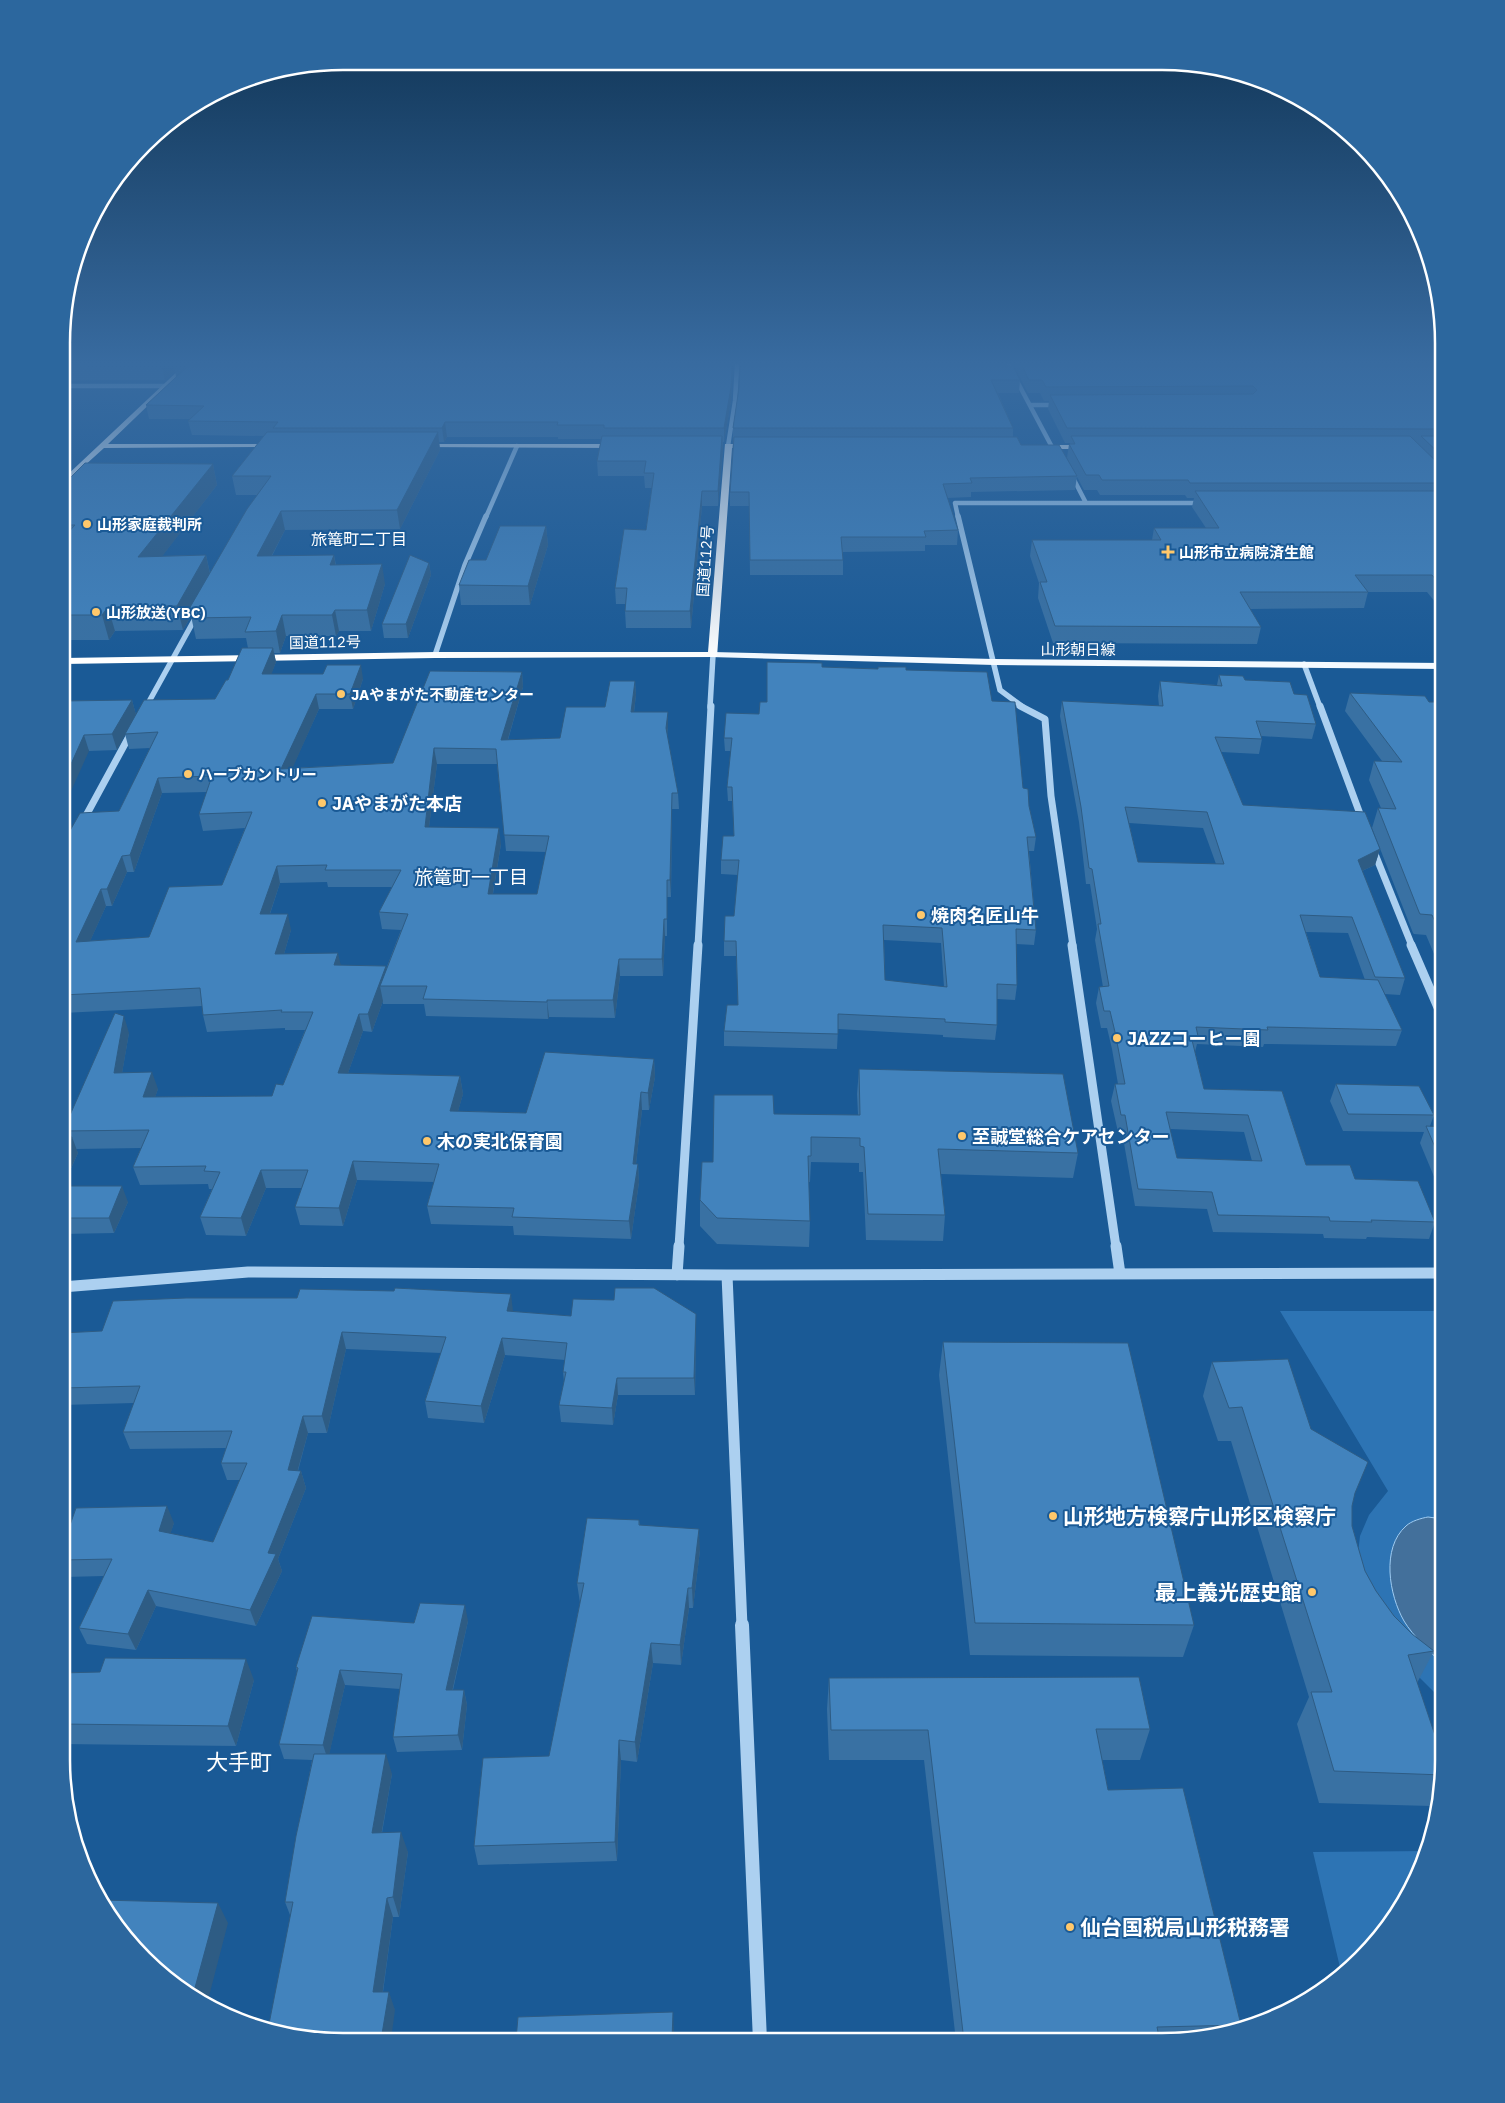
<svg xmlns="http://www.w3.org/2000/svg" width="1505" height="2103" font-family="'IBM Plex Sans','Noto Sans JP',sans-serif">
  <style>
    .green { fill: #2d74b4 }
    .water { fill: #43709b; stroke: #9fccf2 }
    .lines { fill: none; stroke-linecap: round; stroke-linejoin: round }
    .minor-far5 { stroke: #acd0f0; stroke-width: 4.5 }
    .minor-far4 { stroke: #acd0f0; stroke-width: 5.5 }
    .minor-far3 { stroke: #acd0f0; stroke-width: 7 }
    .minor-far2 { stroke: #acd0f0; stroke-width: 9 }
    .minor-far1 { stroke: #acd0f0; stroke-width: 11 }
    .minor { stroke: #acd0f0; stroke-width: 14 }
    .major { fill: #f5faff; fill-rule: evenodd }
    .highway { fill: #fff; fill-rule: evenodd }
    .wall { fill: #3971a3; fill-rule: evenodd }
    .shaded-wall { fill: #2e5c84 }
    .building { fill: #4283bd; stroke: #2e5c84; fill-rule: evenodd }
    .poi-dot { fill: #ffc86b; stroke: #1a5a96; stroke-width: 2 }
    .labels { text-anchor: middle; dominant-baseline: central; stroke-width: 4; stroke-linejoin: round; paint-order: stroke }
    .far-poi-label { font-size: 15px; font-weight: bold; fill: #fff; stroke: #1a5a96; text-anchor: start }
    .far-street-label { font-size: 15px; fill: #fff; stroke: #1a5a96 }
    .far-neighbourhood-label { font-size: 16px; fill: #fff; stroke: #1a5a96 }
    .poi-label { font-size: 18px; font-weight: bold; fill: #fff; stroke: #1a5a96; text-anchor: start }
    .neighbourhood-label { font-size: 19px; fill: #fff; stroke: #1a5a96 }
    .near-poi-label { font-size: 21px; font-weight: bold; fill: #fff; stroke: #1a5a96; text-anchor: start }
    .near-neighbourhood-label { font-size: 22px; fill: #fff; stroke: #1a5a96 }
    .rim { fill: none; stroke: #fff; stroke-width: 2.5 }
  </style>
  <rect width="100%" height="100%" fill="#1a5a96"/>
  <path class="green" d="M1280,1311H1443V1701L1415,1673L1357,1562L1360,1536L1369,1515L1388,1491Z
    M1429,1851L1396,1917L1348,1972L1342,1976L1313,1852Z"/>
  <path class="water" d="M1428,1517L1443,1519V1664C1430,1652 1413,1636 1404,1621C1389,1595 1381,1548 1406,1526C1411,1521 1422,1518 1428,1517Z"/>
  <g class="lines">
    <path class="minor-far5" d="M1009,366L1052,447L1058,451
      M64,386H164
      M1030,405H1060
      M728,446L735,401L737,366
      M1071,474L1086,503
      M486,517L517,446
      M958,517L955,503H1203"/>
    <path class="minor-far4" d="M958,516L1000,690L1023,707
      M435,655L465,565L486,516
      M1304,664L1320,707
      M146,707L197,615
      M710,707L713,655"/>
    <path class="minor-far3" d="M1020,706L1045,719L1051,796L1073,946
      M1320,706L1363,822
      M145,709L147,706
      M82,823L132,731
      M1373,849L1412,946
      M698,946L711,706"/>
    <path class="minor-far2" d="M1072,945L1116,1247
      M1411,945L1443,1019
      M679,1247L698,945"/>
    <path class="minor-far1" d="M1116,1246L1120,1274
      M677,1275L679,1246
      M727,1275L742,1626
      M62,1287L248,1272L727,1275L1443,1273"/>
    <path class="minor" d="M742,1625L760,2041"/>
    <path class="major" d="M183,366H189L108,444H271L273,445V447L104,448L63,485V479Z
      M423,444H616L619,446L616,448L421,447V445Z
      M713,652L994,659L1444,663V669L994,665L710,657L709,655Z"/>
    <path class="highway" d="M725,444H752L756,446L752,448H732L717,657L435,658L63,664V658L435,652H708Z
      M1037,445H1087L1091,447L1087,449H1040L1036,447Z"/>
  </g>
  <path class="wall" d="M64,366H733L731,401L724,442H723V450L718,506H702L691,628H626L625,611V604H616L615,588L646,530L652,488H645L644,476H598L597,461L601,439H558V437H447L444,442H439L440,450L400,529L285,530L272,556L334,555L336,565L385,584L371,631H339L336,636H286L280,653H274L276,662L271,674L363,679L353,709H319L292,768L393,763L522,672L523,687L508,740L560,738L605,707L635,681L636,695L634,712L668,727L667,736L678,793L679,809H672L671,897H667V936H665L663,976H620L615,1018L549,1017L548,1019L426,1016L424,1004H383V1001L372,1032L363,1031L348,1073L460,1076L463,1094L458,1111L526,1113L654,1059L655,1077L649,1110H642L636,1164H638L639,1182L631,1239L514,1235L513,1226L431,1224L427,1206L434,1182L357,1180L343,1226L300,1225L295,1207L302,1188H266L246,1236L206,1235L200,1217L212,1189H209L208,1184L140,1185L133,1167L141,1148L76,1149L78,1153L63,1186L128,1202L114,1233L62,1234V1138H65L63,1131L129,1033L122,1073L158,1089L155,1097L272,1096L283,1085L305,1030H285V1028L207,1032L203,1015L202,1006L63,1013V814L72,827L119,811L150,748L129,749L125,734L117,750L89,751L63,701L132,700L136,715L215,699L248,648L246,638L196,639L191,616L183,630L115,631L109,640H63V485L213,464L217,485L162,556L206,555L210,573L258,495H236L232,476L264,436L192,435L188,421L190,419H149L146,405L176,377L175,371L165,380H97L64,381ZM437,764H497L506,851L546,852L537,894H493L501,844L429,827ZM207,792L199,814L203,831L245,828L222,885L149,937L90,941L106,906H112L127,872H134L162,793ZM327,882L328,887H392L379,912L382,929L401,930L386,969V966L341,965L284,954L291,930L270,914L280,883Z
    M740,366L1020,380L1019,393H998L1013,428V437L1021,445L1077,476L1075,490L971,492V497L947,498L958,530L957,545H925V551L843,552V575H750L749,506H730V492L733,442V428L739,388Z
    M1014,366H1444V613L1427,592H1368L1364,608L1250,609L1261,627L1257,644L1053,643L1038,598L1039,583L1030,556L1032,540H1152L1154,528H1206L1192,507L1194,498H1187L1185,495H1100L1097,490H1084L1067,458L1069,444H1070V443H1065L1048,409L1049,401H1044L1040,393H1028Z
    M546,526L548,545L530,605H461L459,585L486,560Z
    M429,563L431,575L408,638H384L382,624Z
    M822,667L906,670L992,701L1029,806L1036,837L1034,851H1029L1036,930L1034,945L1016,944L1017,985L1015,1000L997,999V1025L995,1040L943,1037V1035L838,1029L837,1049L724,1046V1031L738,1005L736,956H724V941L734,916L738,875L721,874V860L734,836L732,801H728L727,787L731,751H725L724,738L759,714L767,702ZM884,940L941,943L944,987L885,980Z
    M1219,675L1245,680L1294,694L1316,724L1312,739L1261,736L1262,739L1259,754L1221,752L1243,805L1380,849L1375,865L1362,871L1405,978L1400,995L1384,994L1402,1030L1396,1046L1264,1044L1263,1047L1197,1044L1195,1052L1204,1089L1282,1091L1306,1165L1355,1179L1435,1222L1429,1239L1367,1237L1366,1239L1324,1238L1323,1234L1213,1232L1207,1209L1135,1206L1122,1132H1118L1111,1101L1115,1084H1118L1112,1049L1107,1028H1101L1096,1003L1099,987H1103L1095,940L1097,929L1090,884H1086L1079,822L1060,716L1062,701L1159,706L1158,696L1160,681L1217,685ZM1129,823L1203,828L1216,864L1138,862ZM1306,932L1348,933L1365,980L1320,977ZM1170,1129L1244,1132L1252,1161L1177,1158Z
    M1350,693L1429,702H1444L1443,975L1426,935L1414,934L1413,933L1372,828L1378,808H1381L1369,780L1374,761H1382L1345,711Z
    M859,1069L1078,1153L1073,1178L941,1174L945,1215L943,1241L866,1240L863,1172H859V1163L811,1162L810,1182H808L810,1221L809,1247L717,1244L700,1226V1200L713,1162L774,1114L858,1115L857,1094Z
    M1336,1084L1434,1115L1430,1126L1443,1127V1191H1440L1420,1143L1424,1132L1343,1131L1330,1101Z
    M513,1311V1312L571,1316L696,1314V1331L695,1395H618L613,1425L561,1422L559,1405L564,1382L563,1372L565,1360L505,1355L484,1423L428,1418L425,1401L441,1353L346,1349L327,1433H308L298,1471H301L306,1488L278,1559L282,1571L256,1626L156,1606L136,1650L87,1644L79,1628L104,1576L65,1577L62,1569V1548L174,1523L170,1534L213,1542L240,1480H227L221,1463L226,1448L130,1449L123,1432L134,1403L62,1405V1333Z
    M943,1342L1194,1625L1183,1657L970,1655L939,1375Z
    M1212,1362L1311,1429L1354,1496L1352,1506V1526L1365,1571L1376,1591L1394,1616L1412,1634L1434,1651L1417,1683L1443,1759V1779L1441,1788L1431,1806L1319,1803L1297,1724L1309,1697L1231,1441H1218L1203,1396Z
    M639,1520L640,1525L700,1550L693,1608H689L681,1665L653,1663L637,1762L621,1760L617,1861L478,1865L474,1846L549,1756L580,1603L577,1583Z
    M468,1621L453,1690H464L467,1705L462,1750L397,1752L393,1737L400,1689L345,1685L329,1754L392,1774L382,1833L408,1852L399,1917H393L383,1992L395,2010L290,1915L285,1902L312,1760L284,1759L279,1744L297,1672L296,1667L414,1623Z
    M61,1673L254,1680L236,1746L61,1744Z
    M829,1678L1150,1729L1140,1760H1102L1108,1790L1241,2025L1238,2029L1217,2036L1162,2042L956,2041L924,1760H829L827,1709Z"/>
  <path class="shaded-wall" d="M163,366H181L174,367L175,371L165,380L162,367Z
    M732,366H733L731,401L724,442V428Z
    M445,422L447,437L444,442L442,428Z
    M438,432L440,450L400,529L397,510Z
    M722,436L723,450L718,506V491Z
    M213,464L217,485L144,580L138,557Z
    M702,491V506L691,628L690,611Z
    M281,511L285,530L261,576L257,556Z
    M546,526L548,545L530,605L528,586Z
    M206,555L211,579L189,609L191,616L183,630L177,606Z
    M334,555L337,575L330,565Z
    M429,563L431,575L408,638L406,624Z
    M382,564L385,584L371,631L367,610Z
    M108,607L115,631L109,640L102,615Z
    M335,610L339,631L336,636L332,615Z
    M282,615L286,636L280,653L276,631Z
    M273,648L276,662L266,689L262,674Z
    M361,665L363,679L353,709L350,694Z
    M522,672L523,687L503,756L501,740Z
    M635,681L636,695L632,727L631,712Z
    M316,694L319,709L285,785L281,769Z
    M132,700L136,715L117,750L112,734Z
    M668,712V727L666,744V728Z
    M84,735L89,751L63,809V782Z
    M434,748L437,764L427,843L425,827Z
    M158,778L162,793L134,872L130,855Z
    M672,793V809L671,897L670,880Z
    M68,814L73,830L63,847V822Z
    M499,828L501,844L490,910L488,894Z
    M1380,849L1375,865L1353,875L1358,860Z
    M122,856L127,872L112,906L107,889Z
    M277,866L280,883L264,931L260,914Z
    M101,889L106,906L82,959L76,942Z
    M288,914L291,930L279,971L275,954Z
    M664,919L665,936L663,976L662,959Z
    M338,953L342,970L334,965Z
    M619,959L620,976L615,1018L613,1000Z
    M386,966L389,983L380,986L383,1001L372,1032L368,1014Z
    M547,1000L549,1017L548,1019L547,1002Z
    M359,1014L363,1031L342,1090L338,1073Z
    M124,1016L129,1033L119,1091L114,1073Z
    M654,1059L655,1077L649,1110L648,1093Z
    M152,1072L158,1089L149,1115L143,1097Z
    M460,1076L463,1094L453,1129L450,1111Z
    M641,1092L642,1110L634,1182L633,1164Z
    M72,1137L78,1153L62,1188V1159Z
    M353,1161L357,1180L343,1226L339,1208Z
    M638,1164L639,1182L631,1239L629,1221Z
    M261,1170L266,1188L246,1236L241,1218Z
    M122,1186L128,1202L114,1233L109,1218Z
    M511,1294L513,1311L509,1328L507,1311Z
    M696,1314V1331L695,1395L694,1378Z
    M342,1332L346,1349L327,1433L322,1416Z
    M502,1338L505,1355L484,1423L481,1406Z
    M617,1378L618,1395L613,1425L612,1408Z
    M303,1416L308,1433L293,1487L288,1470Z
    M301,1471L306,1488L278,1559L282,1571L256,1626L250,1610L268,1553Z
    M167,1506L174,1523L166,1548L159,1531Z
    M699,1529L700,1550L693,1608L692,1588Z
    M688,1588L689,1608L681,1665L680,1645Z
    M148,1590L156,1606L136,1650L128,1634Z
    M465,1605L468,1621L449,1705L446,1690Z
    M651,1643L653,1663L637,1762L635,1742Z
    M246,1659L254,1680L236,1746L228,1726Z
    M340,1670L345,1685L328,1760L323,1745Z
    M464,1690L467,1705L462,1750L458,1735Z
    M619,1740L621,1760L617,1861L615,1842Z
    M386,1754L392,1774L378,1853L372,1833Z
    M401,1832L408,1852L399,1917L393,1897Z
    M387,1898L393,1917L380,2011L373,1992Z
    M218,1903L228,1923L207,2004L193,1995Z
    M389,1992L395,2010L391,2040H381Z
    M673,2012L674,2033V2040H672Z"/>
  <path class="building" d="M64,366H163L162,367H93L64,368Z
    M175,366H732L731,387L724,428H604V425H557L558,422H445L442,428H273L278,422L188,421L204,406L146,405L187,367H174Z
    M740,366H1013L1020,380H991L1013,428H733L739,388Z
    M1022,366H1444V429L1067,428L1050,395L1253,394L1257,390L1253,386L1046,387L1042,380H1029Z
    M267,432H438L397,510L281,511L257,556L334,555L330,565L382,564L367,610H335L332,615H282L276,631L245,632L251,617L191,618L196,609H189L247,509L271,476H232Z
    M602,436H722L718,491H702L690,611H625L627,588H615L624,529L646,530L654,473H644L646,461H597Z
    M1071,436H1410L1444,469V483H1190L1188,480H1102L1099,475H1086L1069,444H1075Z
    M1421,436H1444V458Z
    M734,437H1017L1021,445H1059L1077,476L970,478L972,483L943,484L958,530L924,531L926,537H841L843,560H750L749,492H730Z
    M85,463L213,464L138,557L206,555L177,606L108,607L102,615H63V538L75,525H63V485Z
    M1195,491H1444V590L1432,575H1355L1368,592H1240L1261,627L1055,626L1040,582H1047L1032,540H1161L1154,528H1219Z
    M500,526H546L528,586L459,585L469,560H486Z
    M410,555L429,563L406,624H382Z
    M242,648H273L262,674H323L327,665H361L350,694H316L281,769L393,763L430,671L522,672L501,740L560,738L566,707H605L610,681H635L631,712H668L666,728L678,793H672L670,880H667V919H664L662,959H619L613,1000H547V1002L423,999L427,986H380L408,914L379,912L401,870H325L327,865L277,866L260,914H288L275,954L338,953L334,965L386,966L368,1014H359L338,1073L460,1076L450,1111L526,1113L545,1052L654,1059L648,1093L641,1092L633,1164H638L629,1221L512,1217L514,1208L427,1206L439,1164L353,1161L339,1208L295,1207L308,1170H261L241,1218L200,1217L220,1172L204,1171L206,1166L133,1167L149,1130L63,1131L115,1013L124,1016L114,1073L152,1072L143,1097L272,1096L276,1084L283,1085L313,1012H281L282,1010L203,1015L200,988L63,995V902L68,891H63V843L80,813L119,811L158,732L125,734L144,700L215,699L226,680H228ZM434,748L496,749L504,835L549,836L537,894H488L499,828L425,827ZM212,776L199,814L252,812L222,885L169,887L149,937L76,942L101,889H107L122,856L130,855L158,778Z
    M767,662L822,663V667L878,669V667H906V670L987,672L992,701L1015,702L1023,788L1028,789L1029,806L1036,837H1027L1036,930L1016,929L1017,985L997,984V1025L945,1022V1019L838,1014V1034L724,1031L727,1005H738L736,941H724L725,916H734L739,860H721L723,836H734L732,787H727L732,738H724L726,713L759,714L760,702H767ZM883,925L942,928L947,987L885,980Z
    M1219,675L1243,676L1245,680L1290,682L1294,694L1307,695L1316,724L1256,721L1262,739L1215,737L1243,805L1365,812L1380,849L1358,860L1405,978L1375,977L1352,917L1300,915L1320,977L1378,980L1402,1030L1267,1027L1268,1030L1196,1027L1198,1036H1191L1204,1089L1282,1091L1306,1165H1350L1355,1179L1418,1181L1435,1222L1371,1220L1372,1222L1330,1221L1329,1217L1218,1215L1212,1192L1138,1189L1125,1115H1121L1115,1084H1125L1115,1032L1110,1011H1104L1099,987L1109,986L1098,924H1101L1092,869L1089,868L1081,807L1062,701L1163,706L1160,681L1222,686ZM1125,807L1207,812L1224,864L1138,862ZM1166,1112L1248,1115L1262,1161L1177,1158Z
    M1350,693L1425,696L1429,702H1444L1443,939L1432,915L1420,914L1419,912L1378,808L1396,809L1374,761L1402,762Z
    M132,700L112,734L84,735L63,782V701Z
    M63,814H68L63,822Z
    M859,1069L1063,1074L1078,1153L938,1149L945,1215L868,1214L864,1147L860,1146V1138L811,1137V1156H808L810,1221L717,1218L700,1200L702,1162H713L714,1095H773L774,1114L860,1115Z
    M1336,1084L1419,1086L1434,1115L1348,1114Z
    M1426,1126L1443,1127V1166Z
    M72,1137L62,1159V1138Z
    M62,1186H122L109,1218H62Z
    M395,1288L511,1294L507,1311L571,1316L573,1299L614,1300L615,1288H654L696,1314L694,1378H617L612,1408L559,1405L566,1372H563L567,1343L502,1338L481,1406L425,1401L446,1337L342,1332L322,1416H303L288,1470L301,1471L268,1553L276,1554L250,1610L148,1590L128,1634L79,1628L112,1559L62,1560V1548L76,1508L167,1506L159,1531L213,1542L247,1463H221L232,1431L123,1432L140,1386L62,1388V1333L102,1331L113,1301L186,1298H297L300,1289L394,1291Z
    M943,1342L1128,1343L1194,1625L975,1623Z
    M1288,1359L1311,1429L1368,1462L1355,1493L1352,1506V1526L1365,1571L1376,1591L1394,1616L1412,1634L1434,1651L1408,1655L1443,1759V1775L1334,1771L1311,1692H1332L1242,1407L1229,1408L1212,1362Z
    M587,1518L639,1520V1525L699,1529L692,1588H688L680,1645L651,1643L635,1742L619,1740L615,1842L474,1846L483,1758L549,1756L584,1583H577Z
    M420,1603L465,1605L446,1690H464L458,1735L393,1737L402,1674L340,1670L323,1745L279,1744L298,1668L296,1667L312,1616L414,1623Z
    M105,1658L246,1659L228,1726L61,1724V1673L100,1672Z
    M1139,1677L1150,1729H1096L1108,1790L1183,1788L1241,2025L1157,2027L1160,2042L964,2041L928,1730H831L829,1678Z
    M314,1754H386L372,1833L401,1832L393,1897L387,1898L373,1992H389L381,2040L307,2039L268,2029L293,1902H285L296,1836Z
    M100,1900L218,1903L193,1995L172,1984L120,1932Z
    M673,2012L672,2040H516L518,2017Z"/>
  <linearGradient id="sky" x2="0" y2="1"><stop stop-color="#0e3252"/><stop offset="0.55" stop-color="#386ba0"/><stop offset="1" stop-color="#386ba0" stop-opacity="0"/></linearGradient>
  <rect width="1505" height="660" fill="url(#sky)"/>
  <g class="poi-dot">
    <circle cx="87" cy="524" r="5"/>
    <path d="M1165.5 544.5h5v5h5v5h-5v5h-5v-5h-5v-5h5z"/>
    <circle cx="96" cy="612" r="5"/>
    <circle cx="341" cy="694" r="5"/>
    <circle cx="188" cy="774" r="5"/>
    <circle cx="322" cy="803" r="5"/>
    <circle cx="921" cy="915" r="5"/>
    <circle cx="1117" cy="1038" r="5"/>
    <circle cx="962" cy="1136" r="5"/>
    <circle cx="427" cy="1141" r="5"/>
    <circle cx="1053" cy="1516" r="5"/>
    <circle cx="1312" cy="1592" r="5"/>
    <circle cx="1070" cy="1927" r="5"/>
  </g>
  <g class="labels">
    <g class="far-poi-label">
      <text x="97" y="524">山形家庭裁判所</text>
      <text x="1179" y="552">山形市立病院済生館</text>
      <text x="106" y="612">山形放送(YBC)</text>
      <text x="351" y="694">JAやまがた不動産センター</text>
      <text x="198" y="774">ハーブカントリー</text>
    </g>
    <g class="far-street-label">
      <text transform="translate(705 561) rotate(-86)">国道112号</text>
      <text transform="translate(325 642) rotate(-1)">国道112号</text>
      <text x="1078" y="649">山形朝日線</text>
    </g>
    <g class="far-neighbourhood-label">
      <text x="359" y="539">旅篭町二丁目</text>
    </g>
    <g class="poi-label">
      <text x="332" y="803">JAやまがた本店</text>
      <text x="931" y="915">焼肉名匠山牛</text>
      <text x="1127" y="1038">JAZZコーヒー園</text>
      <text x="972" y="1136">至誠堂総合ケアセンター</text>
      <text x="437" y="1141">木の実北保育園</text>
    </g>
    <g class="neighbourhood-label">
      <text x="471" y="877">旅篭町一丁目</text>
    </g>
    <g class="near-poi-label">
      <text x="1063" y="1516">山形地方検察庁山形区検察庁</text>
      <text x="1302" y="1592" text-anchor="end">最上義光歴史館</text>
      <text x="1080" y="1927">仙台国税局山形税務署</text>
    </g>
    <g class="near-neighbourhood-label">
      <text x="239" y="1761">大手町</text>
    </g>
  </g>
  <path d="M0 0H1505V2103H0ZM343 70H1162A273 273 0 0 1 1435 343V1760A273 273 0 0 1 1162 2033H343A273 273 0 0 1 70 1760V343A273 273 0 0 1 343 70Z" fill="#2c679e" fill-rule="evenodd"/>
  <path class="rim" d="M343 70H1162A273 273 0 0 1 1435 343V1760A273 273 0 0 1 1162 2033H343A273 273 0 0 1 70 1760V343A273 273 0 0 1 343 70Z"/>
</svg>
